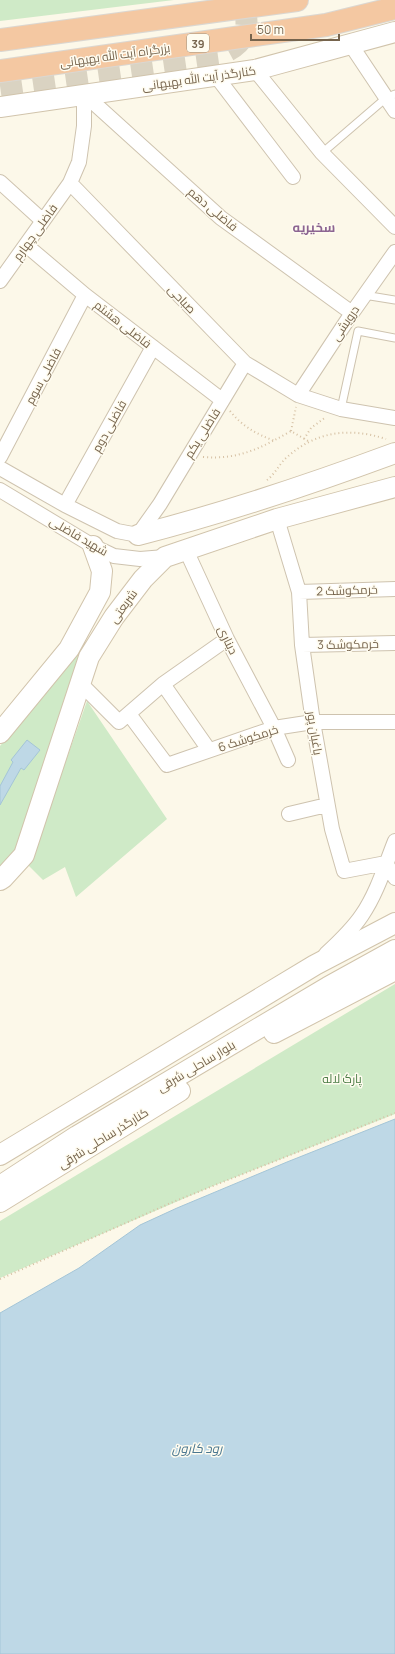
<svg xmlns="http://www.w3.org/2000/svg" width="395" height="1654" font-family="Manrope,Cairo,sans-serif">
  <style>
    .green { fill: #cfeac7 }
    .water { fill: #bed8e6; stroke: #a4c5d7 }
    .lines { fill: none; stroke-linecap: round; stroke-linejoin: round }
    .highway-tunnel { stroke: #dad3c2; stroke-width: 22; stroke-dasharray: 22 11; stroke-linecap: butt }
    .lane-casing { stroke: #cec3af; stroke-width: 9 }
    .street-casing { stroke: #cec3af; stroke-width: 16 }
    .secondary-casing { stroke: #d1c4ac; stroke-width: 22 }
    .highway-casing { stroke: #dbd7d1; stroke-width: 24 }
    .path { stroke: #d6c1a4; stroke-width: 2; stroke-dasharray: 1 3; stroke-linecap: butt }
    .lane { stroke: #fff; stroke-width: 7 }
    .street { stroke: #fff; stroke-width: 14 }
    .secondary { stroke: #fff; stroke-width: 20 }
    .highway { stroke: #f4c8a2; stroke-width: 22 }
    .labels { text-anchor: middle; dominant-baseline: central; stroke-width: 3; stroke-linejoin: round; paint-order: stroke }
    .shield { fill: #fffcf0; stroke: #9f927e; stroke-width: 1 }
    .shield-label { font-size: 11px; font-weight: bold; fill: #76644d }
    .street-label { font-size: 12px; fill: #76644d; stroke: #fffcf0 }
    .park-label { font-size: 12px; fill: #4b7c45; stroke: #fffcf0 }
    .neighbourhood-label { font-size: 13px; font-weight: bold; fill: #8c6592; stroke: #fffcf0 }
    .water-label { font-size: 13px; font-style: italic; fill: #4a7790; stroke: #fffcf0 }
  </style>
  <rect width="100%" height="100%" fill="#fcf8e9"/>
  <path class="green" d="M0,0H174L0,21Z
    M74,652L84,656L19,851L0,873V746Z
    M87,701L167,819L76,897L65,867L43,880L26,863L35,849Z
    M395,984V1114L213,1186L0,1278V1221Z"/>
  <path class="water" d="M27,740L40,750L24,770L21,768L0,805V786L13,762L11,760Z
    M395,1119V1654H0V1313L79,1268L140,1225L177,1208L287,1162Z"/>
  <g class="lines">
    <path class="highway-tunnel" d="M0,86L221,54C238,47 249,37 246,16C245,11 239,4 236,0"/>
    <defs>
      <path id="lane" d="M322,153L386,98L395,94
        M364,295L395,300
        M341,409L358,331L395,338"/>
      <path id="street" d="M351,45L395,111
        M255,70L322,153L395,227
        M216,76L293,177
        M84,94V126L79,162L70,183L245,363L298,395L341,409L395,418
        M84,94L221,218L352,313
        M0,182L43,221
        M26,245L85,295L222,400
        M0,281L70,183
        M298,395L352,313L395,252
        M0,457L85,295
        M0,468L65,505L117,531L138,535L160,504L245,363
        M0,490L93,546L114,556L140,559L165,557
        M65,505L153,347
        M277,519L299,592L302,645L313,722L332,829L344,871L386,863
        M186,550L227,639L274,728L288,760
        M299,592L395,589
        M302,645L395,643
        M81,684L119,722L163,684L227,639
        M163,684L209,750
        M129,714L167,765L274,728L313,722H395
        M289,814L327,805
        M386,863L395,878
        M326,954C339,942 352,930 362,915C377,893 385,866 395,841"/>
      <path id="secondary" d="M0,107L255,70L395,32
        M138,535C225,513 311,484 395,453
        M0,733L69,649L100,592L102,571L93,546
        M0,880L3,878L24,855L89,657L114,617L143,579L165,557L277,519L395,487
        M274,1033L395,970
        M0,1155L315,965L395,923
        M0,1186L77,1136L328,987L395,950
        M0,1202L180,1091"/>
      <path id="highway" d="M0,40L297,0
        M0,71L326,25L395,8"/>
    </defs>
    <use href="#lane" class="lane-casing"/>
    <use href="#street" class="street-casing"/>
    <use href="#secondary" class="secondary-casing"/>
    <use href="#highway" class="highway-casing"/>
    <path class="path" d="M230,411C242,426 256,434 275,441
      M291,431L296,407
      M304,439L311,428L326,417
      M203,457C239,460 261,448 291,431L310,442
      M267,480C274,475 279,465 285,459C315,431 349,427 386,439
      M0,1279L173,1202L395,1113"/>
    <use href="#lane" class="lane"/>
    <use href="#street" class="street"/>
    <use href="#secondary" class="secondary"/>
    <use href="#highway" class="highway"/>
  </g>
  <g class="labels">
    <rect class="shield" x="187" y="34" width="22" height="18" rx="3"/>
    <g class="shield-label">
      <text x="198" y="43">39</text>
    </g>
    <g class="street-label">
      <text transform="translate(115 55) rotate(-8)">بزرگراه آیت الله بهبهانی</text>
      <text transform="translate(199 78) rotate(-8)">کنارگذر آیت الله بهبهانی</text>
      <text transform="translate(213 209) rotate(40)">فاضلی دهم</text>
      <text transform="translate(35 232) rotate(-54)">فاضلی چهارم</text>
      <text transform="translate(182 299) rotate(46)">صباحی</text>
      <text transform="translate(345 323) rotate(-56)">درویشی</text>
      <text transform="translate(123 324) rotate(38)">فاضلی هشتم</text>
      <text transform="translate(43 376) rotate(-62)">فاضلی سوم</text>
      <text transform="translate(109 426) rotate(-61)">فاضلی دوم</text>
      <text transform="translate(202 433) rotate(-58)">فاضلی یکم</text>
      <text transform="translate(79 536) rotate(30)">شهید فاضلی</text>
      <text transform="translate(347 590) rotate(-2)">خرمکوشک 2</text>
      <text transform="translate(123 606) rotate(-54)">شریعتی</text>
      <text transform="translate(228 640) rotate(64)">دیناری</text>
      <text transform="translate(348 644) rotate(-1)">خرمکوشک 3</text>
      <text transform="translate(315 733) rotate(81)">باغبان پور</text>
      <text transform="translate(248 738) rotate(-18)">خرمکوشک 6</text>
      <text transform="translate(196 1066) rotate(-31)">بلوار ساحلی شرقی</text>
      <text transform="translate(103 1138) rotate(-32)">کنارگذر ساحلی شرقی</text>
    </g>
    <g class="park-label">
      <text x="342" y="1078">پارک لاله</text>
    </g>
    <g class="neighbourhood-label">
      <text x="314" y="227">سخیریه</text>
    </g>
    <g class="water-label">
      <text x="197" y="1448">رود کارون</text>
    </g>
  </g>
  <path d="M251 34v6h88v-6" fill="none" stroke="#76644d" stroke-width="2"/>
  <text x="257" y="34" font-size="12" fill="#76644d" stroke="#fffcf0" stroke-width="3" paint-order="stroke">50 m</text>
</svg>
